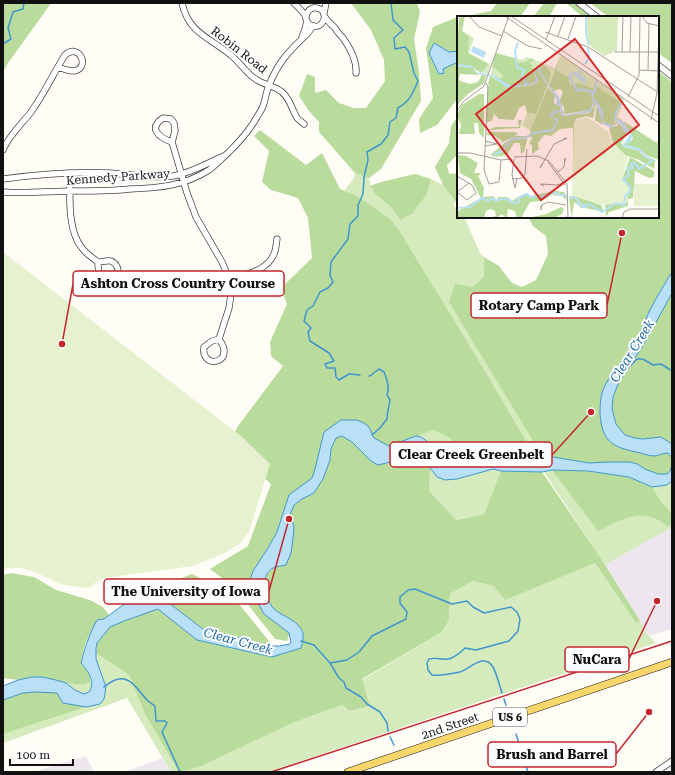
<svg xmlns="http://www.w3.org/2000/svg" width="675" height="775" font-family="'Roboto Serif',serif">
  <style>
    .industrial { fill: #eee6ef }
    .green { fill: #d5ebbd }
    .forest { fill: #b9dc9c }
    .pitch { fill: #e6f2cf }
    .water { fill: #b9e0f7; stroke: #3f96cf }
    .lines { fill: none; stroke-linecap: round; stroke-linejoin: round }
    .stream { stroke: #3f96cf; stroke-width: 1.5 }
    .minor-casing { stroke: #444; stroke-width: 7 }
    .major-casing { stroke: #222; stroke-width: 8 }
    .minor { stroke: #fff; stroke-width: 5.5 }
    .major { stroke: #f9d66b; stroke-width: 7 }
    .rail { stroke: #c4262e; stroke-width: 1.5 }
    .labels { text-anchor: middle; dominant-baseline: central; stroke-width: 4; stroke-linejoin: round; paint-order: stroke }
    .shield { fill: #fff; stroke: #585858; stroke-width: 1 }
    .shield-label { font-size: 11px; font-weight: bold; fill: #111 }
    .street-label { font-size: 12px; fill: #111; stroke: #fff }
    .water-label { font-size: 13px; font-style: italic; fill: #1768a6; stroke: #fff }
    .inset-river { fill: none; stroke: #b9e0f7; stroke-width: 2 }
    .inset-road { fill: none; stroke: #a09f9a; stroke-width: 1 }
    .view { fill: #d62828; fill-opacity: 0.15; stroke: #d62828; stroke-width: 2 }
    .inset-edge { fill: none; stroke: #111; stroke-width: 2 }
    .leader { fill: none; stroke: #c4262e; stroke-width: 1.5 }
    .callout-dot { fill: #c4262e; stroke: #fff; stroke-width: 1.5 }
    .callout { fill: #fff; stroke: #c4262e; stroke-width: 1.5 }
    .callout-label { font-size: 13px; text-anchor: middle; font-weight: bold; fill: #111 }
  </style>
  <rect width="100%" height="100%" fill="#fffdf5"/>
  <path class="industrial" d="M672,527V629L649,636L605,565Z
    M86,756L94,772H33Z
    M162,758L171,772H125Z"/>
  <path class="green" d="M672,101V527L605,565L544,472L476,356L399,230L357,196L344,191L354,178L355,173L369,178C371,196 379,196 391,207C394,210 397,216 400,220L412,214L427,194L431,179L443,185L455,201L454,205L458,211V217H463L466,221L480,253L484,257V276L473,287L449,302L485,360L658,217Z
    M434,430L451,439L460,455L468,462C450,466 436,465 429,445L430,443C425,442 423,437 416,436Z
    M430,468L437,477L457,479L493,469L501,471L484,514L455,520L428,491Z
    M595,563L636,623L640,621L648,635L656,643L268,772H171L127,698L3,743V734L86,707L94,705L106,687L96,659V653L129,675L144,712L290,724L342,705L350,711L370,706L362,680L442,632L449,620L450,594L473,581L494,586Z
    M91,681L92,688L89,692L84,694L75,690L66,683L83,685Z"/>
  <path class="forest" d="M3,3H51L47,9L8,63L3,72Z
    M351,3H417L420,12L414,39L419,72L421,101L381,169L369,178L355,173L319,132V122L309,111L299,96L307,74L315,77V93L326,90L339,103L354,108H366L385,81L384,60L371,30Z
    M497,3H530L520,17H462L491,11Z
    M544,3H557L549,17H533Z
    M566,3H575L593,17H583Z
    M590,3H672V63L658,53V17H609Z
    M455,18H458V98L437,125L420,133L419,119L433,98L426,48L433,27Z
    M658,71L672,82V272L664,285L650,311L640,333L631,349L608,379L602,391L600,405L628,450L656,456L664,453H669C673,460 673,468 667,474H658L645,469L637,464L607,462L589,463L553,457L544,459L449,302L455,284L473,287L484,276V257L499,266L512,283L522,287L536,280L548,254L546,236L533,226L528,217H658Z
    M458,116V151L457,155L447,165L449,174L458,173V203L455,201L443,185L435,167L449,143L451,126Z
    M260,130L306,165L322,153L340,189L357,196L390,219L399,230L476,356L538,461L518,460L486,457L468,462L460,455L451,439L434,430L389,446L374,438L369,427L357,420H341L324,432L315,469L312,478L289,495L277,532L268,548L253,571L264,614L290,633L287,641L275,639L235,588L210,569L248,546L271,484L258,472L3,259L234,434L238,426L283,366L271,356L270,342L287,304L281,288L312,258L308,218L298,198L271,190L262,182L269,151L254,136Z
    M415,174L431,179L427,194L412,214L400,220L392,208L375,194L370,186L381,182Z
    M672,293V444L661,437L644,439L635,438L625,435L616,424L612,409L613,397L618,384L644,344Z
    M342,436L352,442L371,461L385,464L399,459L412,457L421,458L430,468L429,491L456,520L484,514L501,471L542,472L602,560L640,621L636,623L595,563L505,600L494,586L473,581L450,594L449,620L442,632L362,679L370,706L350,711L342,705L290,724L201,766L179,772L144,712L129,675L96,653L97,643L110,627L124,621L158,609L198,640L272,657L301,648C302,644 304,637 303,633C300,621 282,617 274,609C265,599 259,576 274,568C277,566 282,566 286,565L291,553L293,539L294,526L290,515L294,505L302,499L314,493L323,479L330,460L331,449L336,438Z
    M552,470L588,471L629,477L652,487L661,502L672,514V524L667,526C663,523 660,520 656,519C636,509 617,522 598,531Z
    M11,573L34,577L56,590L90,600L103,607L109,615C103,619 96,626 91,632C85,640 83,654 81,663L88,672L91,681L83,685L66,683L56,680L32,677L18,680L3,678V575Z
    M192,574L230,593L273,646L252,643L240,638L203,629L165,600L154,597H143L142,593Z
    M35,692L57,693L77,705L86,707L3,734V700L23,693Z"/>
  <path class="pitch" d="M3,252L241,436L270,464L249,532L240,544L225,553L193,566L104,578L96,582L91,587L85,588L60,584L35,572L22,568H8L3,569Z"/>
  <path class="water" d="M434,43L449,52L458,51V62L443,69L444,73L439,74L429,53Z
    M672,272V293L644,344L618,384L613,397L612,409L616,424L625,435L635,438L643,439L661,437L672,444V458L668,453C662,453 659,456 654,456C648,456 642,453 636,452C612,447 602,441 600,414C600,407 600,398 603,390C609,374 623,362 632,348C639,336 644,324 649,312C656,298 664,285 672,272Z
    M341,420H357L364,423L369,427L374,438L389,446L416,436L421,437L428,442H430L429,446L431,450L437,459L446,463H451L457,464L486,457L518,460L538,461H543L548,458L553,457L589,463L607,462H630L637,464L645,469L658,474H667L670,471L672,465V481L667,485L652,487L629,477L588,471L552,470L542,472L501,471L493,469L457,479L445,480L437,477L430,468L421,458L412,457L378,465L371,461L352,442L342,436L336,438L331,449L330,460L323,479L314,493L302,499L294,505L290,515L294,526L293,539L291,553L286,565C282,566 277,566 273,568C259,576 265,599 274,609C283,617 299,620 303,633C304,637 302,644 301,648L272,657L197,640L158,609L124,621L110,627L97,643L96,648V659L106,687L104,699L100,704L86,707L63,703L57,693L35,692L23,693L3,700V686L18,680L32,677H42L56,680L66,683L75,690L84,694L89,692C96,682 88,671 81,663C85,648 89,634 97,620L104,619L123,605L136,599L143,597H154L165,600L203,629L240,638L252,643L273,646H279L290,644L291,642L289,633L264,614L252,592L250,580L253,571L268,548L277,532L289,495L312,478L315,469L324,432Z"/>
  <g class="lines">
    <path class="stream" d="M3,44L11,39L8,28L13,12L23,9L24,3
      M630,366L637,359H643L653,365L661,364L669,369L672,371
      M360,375L349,374L339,380L336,377L335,368H327L325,364L334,361L329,353L310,341L308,332L311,328L304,321L307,310L313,306L320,292L328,288L333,282L330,275L331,262L348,239L350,224L358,216V205L363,194L364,177L368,160L367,152L381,144L388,135L390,122L396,118L398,108C410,101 413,93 418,81L414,73L409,52L405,47L395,49L394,38L403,30L393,20L391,3
      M369,376H370L379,369L384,372C387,380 390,387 387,395L390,400C389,407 387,412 387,419L380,428L372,435
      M301,641L314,645L330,663L347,660L359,652L372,636L406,619L407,612L400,603V597L408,590L415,589L452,604L467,601L473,607L484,613L511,607L517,612L520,619L518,631L509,641L476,650L465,648C461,652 454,658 448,659C441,660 436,657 429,659L427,663L428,670L432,675C443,676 450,674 460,672C470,669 484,652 493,667C496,672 500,687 502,693
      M330,663L339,678L344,682L346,688L361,697L367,704L380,712L387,723L388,731
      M104,687C110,682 119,676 127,680C134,682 142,695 147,700C149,702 152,704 155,706L156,721H165L167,723L162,732L180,772
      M504,699L506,705
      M516,734L528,772
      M390,737L394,745"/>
    <defs>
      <path id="minor" d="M182,3C189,35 212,38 233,57C241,64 248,75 257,80C265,85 275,86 282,92C290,99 291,107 296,116C297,119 302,122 304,124
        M294,3C297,6 302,11 305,15C306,18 306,22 309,24C318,32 329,20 322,10C314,5 307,9 306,17
        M579,3L597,17
        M324,13L326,3
        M325,17C327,21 330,23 333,26C336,29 335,28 337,31C339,34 341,36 343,38C350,48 357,62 356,73
        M302,37L305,29L307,21
        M658,65L672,76
        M172,142C160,138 147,129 163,118L171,119L174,123L175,131L172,142L187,193L196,217L222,262L229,279L231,294L229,308L219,339L212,341L204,347C201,366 225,365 224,351C224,346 221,342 219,339
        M3,150C9,135 22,124 31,112C44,94 53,74 65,55C79,42 91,68 74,71C69,71 63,69 58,67
        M70,173C70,195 67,230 82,248C86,254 93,258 98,262C98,266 98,271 100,275C106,288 124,276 116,265C115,263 113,262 111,261C108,260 102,262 98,262
        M3,179C39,174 74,171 109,173C131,174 152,179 173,176C192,173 207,163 224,156
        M3,192C27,194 51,191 76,191C94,191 112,191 130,189C159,188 184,186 209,170C216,165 222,158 229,152C238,143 251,128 257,117C260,112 263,108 264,103C266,96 267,89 270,83C278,63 289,51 304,37C308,34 310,29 314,26
        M229,279C245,275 267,271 274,254C276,250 276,244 277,239
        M656,772L672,761"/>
      <path id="major" d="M348,772L672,662"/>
    </defs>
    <use href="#minor" class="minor-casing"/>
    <use href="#major" class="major-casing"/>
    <use href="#minor" class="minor"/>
    <use href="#major" class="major"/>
    <path class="rail" d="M271,772L672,641"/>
  </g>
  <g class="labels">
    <rect class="shield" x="493" y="708" width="34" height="18" rx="3"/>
    <g class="shield-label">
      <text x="510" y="717">US 6</text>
    </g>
    <g class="street-label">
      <text transform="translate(239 50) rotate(38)">Robin Road</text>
      <text transform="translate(118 177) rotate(-4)">Kennedy Parkway</text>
      <text transform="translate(450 726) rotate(-19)">2nd Street</text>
    </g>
    <g class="water-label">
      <text transform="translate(632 351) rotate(-58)">Clear Creek</text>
      <text transform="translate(238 641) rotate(15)">Clear Creek</text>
    </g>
  </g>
  <g transform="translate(457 16)">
    <rect width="202" height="202" fill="#fffdf5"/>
    <path d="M130,0H161L160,35L147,40L133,30L130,18ZM2,6V13L17,22L12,37L33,48L31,58L0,48ZM39,37L65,44L70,41L98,52L75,111V121L72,122L73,114L65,110L70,97L79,98L83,88L62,89L30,75ZM103,39L167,83L161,101L186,117L164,103L158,109L157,102L165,87L141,71L136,72L122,67L116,69L112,68L98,54Z" fill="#d5ebbd"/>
    <path d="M8,0L5,15L12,21L11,37L31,48L24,57L15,50L0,48L2,2ZM39,37L59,43L62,47L69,46L75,42L77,44L72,47L76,50L74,52H77L79,65L73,68L54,71L47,68L42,62L46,61L45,58L35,51ZM102,43L99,54L112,62V68L116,69L122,67L136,72L138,69L165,87L157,102L158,109H153L146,105V97L137,83L133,94L107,98V91L102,86L106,76L103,73L96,75L92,69ZM86,48L94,57L91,68L83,54ZM0,50L15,52L22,59L3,58L2,64L6,66L13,68L21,66L25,59H29L27,67L11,78L0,89ZM80,53L90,70L79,98L70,97L68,89L62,92L57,104L42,103L37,98L35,105L30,106V75L33,70L31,68L33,60L51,72L74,70L81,66L77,55ZM91,71L98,80L97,87L103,91L105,100L132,97L137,91V86L139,87L136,102L130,100L119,103L118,180L144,189L147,196L124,191L117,186L115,202L112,183L116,180V112L103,113L94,120L87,119L81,127L82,133L75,138V129L72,128L75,122L74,113ZM22,78H27V122L22,117L21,107H17L18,118H2L4,109L0,99L5,89ZM140,87L144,98L146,109L138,104ZM61,104H65L63,112L30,114L39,111H62ZM166,105L200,127L202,119V144L189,139L183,133L166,128L174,126L176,122ZM162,107L170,118L164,127L167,131L181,134L189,142L198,144L197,153L182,144L168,139L156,127L152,111L160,110ZM30,116H58L61,118L46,126L38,120L30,119ZM56,120H71L67,136L64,138L63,127H57L50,139L39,141L33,139ZM1,139L9,140L21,147L17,157H24L21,160L27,172L26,181L36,180L40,184L41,181H50L55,185L66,178L74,180L98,175L107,176L110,180L109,184L105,180L95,179L84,185L73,186L64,202H60L58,195L51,193L50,202L44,198L40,202H31L39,200L38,195L34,193L29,195L27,202H0L1,195L24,182L14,163L3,157ZM173,141L197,155V161L192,162L178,155L176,182L171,183V190L152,196L149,201L148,189L157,187ZM104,191L107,193L105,198L97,202L76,201L89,198Z" fill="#b9dc9c"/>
    <path d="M130,101L151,116L155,128L171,141L165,163L172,172L170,187L147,189L115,180L117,105ZM177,168H202V190H177Z" fill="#e6f2cf"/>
    <path d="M16,30L29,36L27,42L14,36ZM0,48L15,50L20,56L38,60L54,70L77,67L79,62L76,54L82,52L91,68L102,81L107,99L133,94L137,83L141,86L146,97V105L156,110L164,103L175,119L174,126L167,128L184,133L188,139L202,146L189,142L181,134L165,130L173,119L167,115L163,106L154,112L146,108L138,85L134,96L105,100L103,91L99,88L100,83L80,53L77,55L82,64L78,68L51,72L36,61L22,58L15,52L0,50Z" fill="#b9e0f7"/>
    <path class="inset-river" d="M129,0V18L132,29M61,26L58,35L60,51L67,54L65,59L70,69M128,48L132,42L131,32M124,53L121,59L128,63L127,66L117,57L112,60L120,75L124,73L135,76L136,84M137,78L140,64M96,101L94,99L97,96L105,95M162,105L158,102L159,96L166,84M37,139L45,135L54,123L68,122L77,117L96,114L100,104L97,102M112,181L119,182L122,186L121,188L127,189L125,191H129L132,188L145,196L159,187L167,189L168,180L173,176V171L166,163L172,159L170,152H176L174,148L178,147L182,153L196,144M1,192L13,191L25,182L31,185L36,182L39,185L44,183L53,184L54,187L62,186L61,182L70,178L75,182L78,179L84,181L97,177L109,180"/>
    <path class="inset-road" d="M12,0L22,11L45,20M48,0L202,107M54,0L202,100M185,0L190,7L202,10M46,15L71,30L85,33M88,16L131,31L202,77M101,20L108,0M111,23L119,0M89,24L98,0M158,36H202M165,36L166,0M173,36L174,0M182,54L201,55M191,55L192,8M29,67L31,71L27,154L32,168L42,166L44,144M171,81L182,59L183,0M0,95L6,86L27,70L52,0M194,104L200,77L202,10M28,130L40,128L28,125M0,137H13L44,144L55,143M57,141L80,140L92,145L110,168L111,202M57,143L55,159L58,172L60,163M91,146L108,169M85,148L83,152L97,128L110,122L106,123M101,156L107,151L108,142V146M0,160L15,169L19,177L10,184L0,176M55,163L65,162L68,158L70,133M87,170L83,168L101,169L107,166M0,176L12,167M85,189L84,194V190L86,188H87L91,186L109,189M165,202L167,196L173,193H202"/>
    <path class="view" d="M118,23L182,109L84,184L19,98Z"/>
    <rect width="202" height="202" class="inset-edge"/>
  </g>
  <path class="leader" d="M62 344L73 284M622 233L607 305M591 412L552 455M289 519L269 591M657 601L629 659M649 712L616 754"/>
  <g class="callout-dot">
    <circle cx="62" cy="344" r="4"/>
    <circle cx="622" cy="233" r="4"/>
    <circle cx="591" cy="412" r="4"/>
    <circle cx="289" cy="519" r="4"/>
    <circle cx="657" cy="601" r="4"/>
    <circle cx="649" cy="712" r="4"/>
  </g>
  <g class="callout">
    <rect x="73" y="271" width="211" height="25" rx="4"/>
    <rect x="471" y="293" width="136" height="25" rx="4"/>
    <rect x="390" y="442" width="162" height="25" rx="4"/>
    <rect x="104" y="579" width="165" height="25" rx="4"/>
    <rect x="565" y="647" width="64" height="25" rx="4"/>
    <rect x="488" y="742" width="128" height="25" rx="4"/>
  </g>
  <g class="callout-label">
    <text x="178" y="288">Ashton Cross Country Course</text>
    <text x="539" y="310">Rotary Camp Park</text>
    <text x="471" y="459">Clear Creek Greenbelt</text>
    <text x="186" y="596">The University of Iowa</text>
    <text x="597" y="664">NuCara</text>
    <text x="552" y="759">Brush and Barrel</text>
  </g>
  <rect width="675" height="775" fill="none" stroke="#111111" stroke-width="8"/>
  <path d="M10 759v6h63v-6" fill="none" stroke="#111111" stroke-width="2"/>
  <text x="16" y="759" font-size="12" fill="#111111" stroke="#ffffff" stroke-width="3" paint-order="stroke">100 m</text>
</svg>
